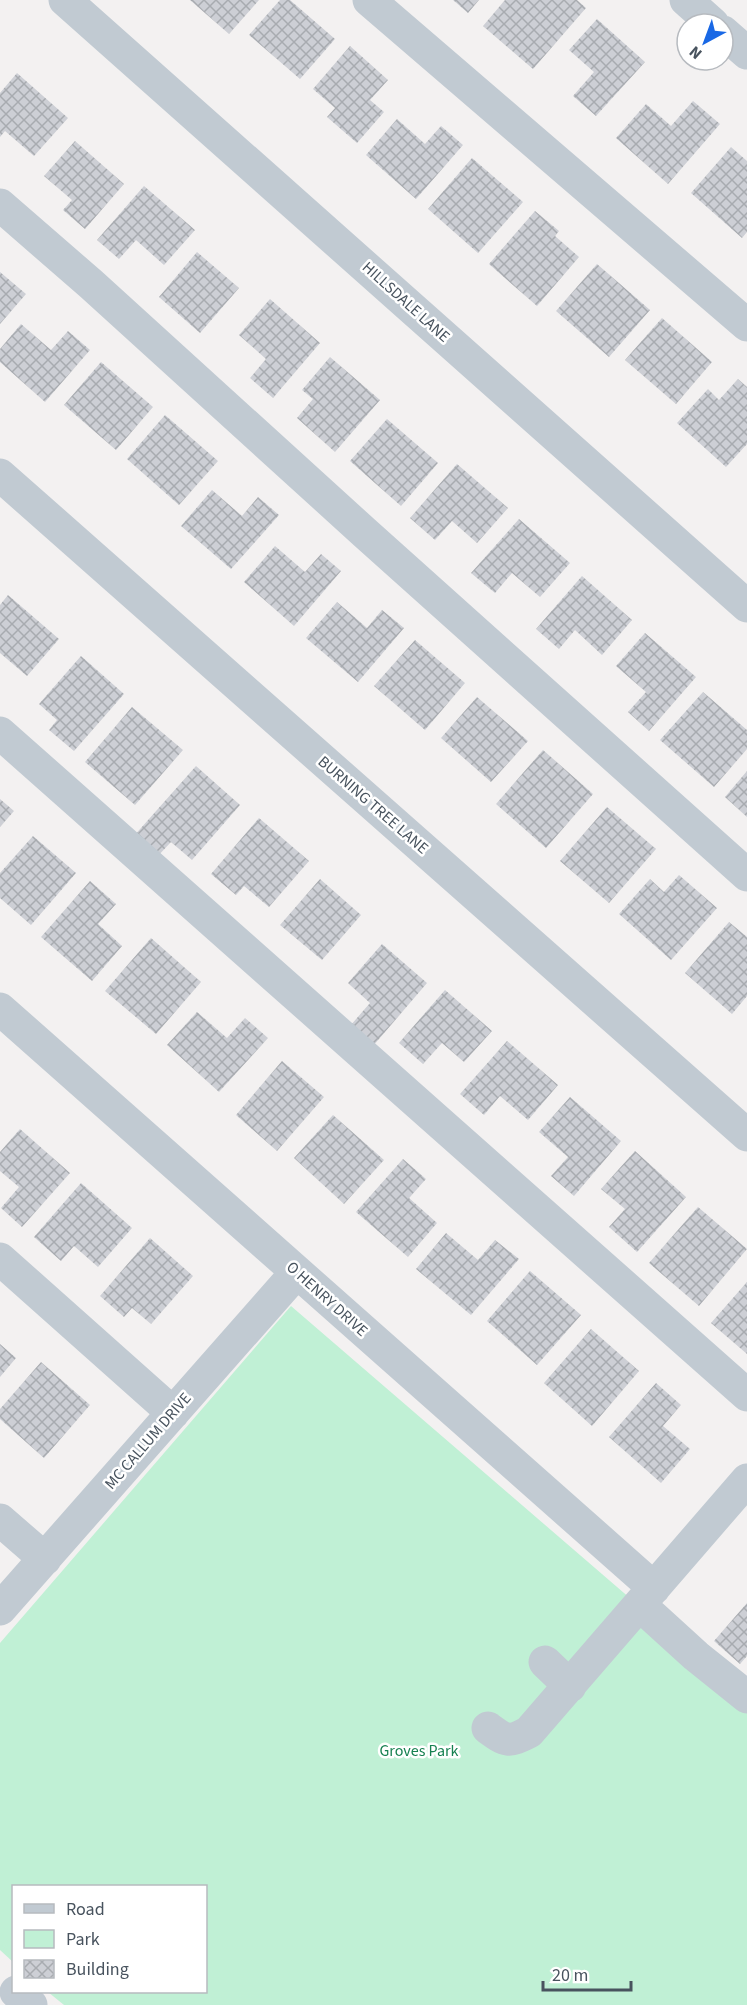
<svg xmlns="http://www.w3.org/2000/svg" width="747" height="2005" font-family="'Source Sans 3',sans-serif">
  <style>
    .park { fill: #c0f0d5 }
    .building { fill: url(#building-cross-hatch) }
    .lines { fill: none; stroke-linecap: round; stroke-linejoin: round }
    .minor { stroke: #c1cad2; stroke-width: 33 }
    .labels { text-anchor: middle; dominant-baseline: central; stroke-width: 5; stroke-linejoin: round; paint-order: stroke }
    .street-label { font-size: 16px; fill: #48535e; stroke: #fff }
    .park-label { font-size: 16px; fill: #178151; stroke: #fff }
  </style>
  <defs>
    <pattern id="building-cross-hatch" width="8" height="8" patternUnits="userSpaceOnUse" patternTransform="scale(1.5)"><rect width="8" height="8" fill="#cdcfd5"/><path d="M0 0l8 8M0 8l8-8" fill="none" stroke="#a8abb0"/></pattern>
  </defs>
  <rect width="100%" height="100%" fill="#f3f1f1"/>
  <path class="park" d="M291,1306L747,1699V2005H64L48,1992H206V1886H14L13,1962L0,1950V1643Z"/>
  <path class="building" d="M190,0H259L229,34Z
    M280,0H290L335,39L300,79L249,35Z
    M453,0H479L468,13Z
    M505,0H577L586,8L533,69L483,26Z
    M597,19L645,62L596,116L573,96L594,72L569,50Z
    M350,46L388,80L370,100L384,112L357,143L327,117L335,108L313,89Z
    M17,73L68,118L34,156L5,131L0,137V93Z
    M693,101L720,124L668,184L616,138L646,104L671,126Z
    M397,119L425,144L441,126L463,145L416,199L366,155Z
    M75,141L124,184L85,229L63,210L72,200L44,176Z
    M731,147L747,161V232L742,238L691,193Z
    M472,158L523,202L478,253L428,209Z
    M144,186L195,230L164,265L136,240L119,259L97,240Z
    M535,211L559,231L555,236L579,257L537,306L489,264Z
    M197,252L239,288L200,333L159,297Z
    M597,264L650,310L609,357L556,311Z
    M0,272L26,294L0,324Z
    M270,299L320,343L273,398L250,378L266,359L239,335Z
    M662,318L712,362L676,404L625,360Z
    M21,324L51,350L68,331L90,350L45,402L0,362V349Z
    M330,357L380,400L335,452L297,418L313,399L302,390Z
    M101,362L153,407L116,450L64,405Z
    M738,379L747,387V444L726,467L677,423L708,389L719,400Z
    M165,415L218,461L179,505L127,459Z
    M387,419L438,463L401,506L350,461Z
    M457,464L508,508L477,543L452,521L435,540L410,518Z
    M212,490L242,516L258,497L279,515L231,569L181,526Z
    M519,519L570,563L540,597L512,573L495,593L471,573Z
    M275,546L305,572L321,554L341,571L294,626L244,582Z
    M582,576L632,620L602,655L575,630L559,649L536,629Z
    M8,595L59,639L27,676L0,653V605Z
    M337,602L367,628L382,610L404,628L358,682L306,638Z
    M645,633L696,677L649,731L628,712L646,692L616,666Z
    M415,640L465,683L425,730L374,686Z
    M81,656L124,694L74,751L49,730L57,720L39,704Z
    M703,692L747,730V749L714,787L660,740Z
    M477,697L528,741L491,782L441,738Z
    M132,707L183,750L135,805L85,762Z
    M543,750L593,794L546,848L496,804Z
    M196,766L240,805L192,860L171,842L156,858L133,837Z
    M747,771V817L725,797Z
    M0,799L14,811L0,827Z
    M607,807L656,849L609,903L560,861Z
    M259,818L309,861L269,907L244,886L236,895L211,874Z
    M33,836L76,873L31,925L0,898V873Z
    M679,875L717,908L671,960L619,914L650,879L664,892Z
    M320,879L361,915L322,960L280,925Z
    M90,881L116,904L98,924L122,946L92,981L41,937Z
    M729,922L747,937V996L732,1014L685,973Z
    M151,938L201,982L156,1034L105,991Z
    M382,944L427,983L373,1046L350,1026L370,1003L348,983Z
    M445,990L492,1031L464,1062L442,1043L423,1064L399,1043Z
    M197,1012L227,1038L245,1018L268,1038L219,1092L167,1045Z
    M507,1041L558,1085L528,1120L500,1096L484,1115L460,1094Z
    M282,1061L324,1097L277,1151L236,1115Z
    M570,1097L621,1141L574,1196L551,1176L568,1157L539,1132Z
    M333,1115L384,1160L344,1204L294,1158Z
    M20,1129L70,1173L22,1227L1,1208L19,1187L0,1171V1152Z
    M635,1151L686,1197L637,1252L609,1227L625,1209L601,1189Z
    M403,1159L426,1179L409,1198L437,1223L408,1257L356,1212Z
    M81,1183L132,1228L98,1267L74,1246L61,1261L34,1237Z
    M698,1207L747,1249L699,1306L649,1263Z
    M446,1233L478,1260L495,1240L519,1259L471,1315L416,1269Z
    M150,1238L193,1276L151,1324L132,1308L124,1317L100,1296Z
    M530,1271L581,1315L537,1365L487,1321Z
    M747,1282V1354L711,1323Z
    M591,1329L639,1371L592,1426L544,1383Z
    M0,1344L16,1358L0,1377Z
    M41,1362L90,1405L44,1458L0,1419V1409Z
    M656,1383L681,1405L663,1426L690,1449L661,1483L609,1437Z
    M747,1603V1656L740,1664L714,1641Z"/>
  <g class="lines">
    <path class="minor" d="M65,0L747,606
      M369,0L747,325
      M686,0L713,24
      M723,32L747,53
      M0,205L91,284L365,533L747,875
      M0,475L747,1135
      M0,733L747,1395
      M0,1009L654,1588
      M0,1259L173,1413
      M0,1520L45,1559
      M640,1605L696,1656L747,1697
      M0,1609L296,1273
      M545,1662L570,1686
      M488,1728C506,1741 508,1743 529,1732L747,1480
      M16,1992L31,2005"/>
  </g>
  <g class="labels">
    <g class="street-label">
      <text transform="translate(406 302) rotate(42)">HILLSDALE LANE</text>
      <text transform="translate(373 805) rotate(41)">BURNING TREE LANE</text>
      <text transform="translate(327 1299) rotate(42)">O HENRY DRIVE</text>
      <text transform="translate(148 1441) rotate(-49)">MC CALLUM DRIVE</text>
    </g>
    <g class="park-label">
      <text x="419" y="1751">Groves Park</text>
    </g>
  </g>
  <rect x="12" y="1885" width="195" height="108" fill="#ffffff" stroke="#b6babf" stroke-width="1.5"/>
  <rect x="24" y="1904" width="30" height="9" fill="#c1cad2" stroke="#b6babf" stroke-width="1.5"/>
  <text x="66" y="1915" font-size="18" fill="#48535e">Road</text>
  <rect x="24" y="1930" width="30" height="18" fill="#c0f0d5" stroke="#b6babf" stroke-width="1.5"/>
  <text x="66" y="1945" font-size="18" fill="#48535e">Park</text>
  <rect x="24" y="1960" width="30" height="18" fill="url(#building-cross-hatch)" stroke="#b6babf" stroke-width="1.5"/>
  <text x="66" y="1975" font-size="18" fill="#48535e">Building</text>
  <g transform="translate(705 42) rotate(221)"><circle r="28" fill="#ffffff" stroke="#b6babf" stroke-width="1.5"/>
  <path d="M0-4.5L10 22L0 15L-10 22Z" fill="#1968e5"/>
  <text y="-9" font-size="16" font-weight="bold" text-anchor="middle" fill="#48535e">N</text>
  </g>
  <path d="M543 1981v9h88v-9" fill="none" stroke="#48535e" stroke-width="3"/>
  <text x="552" y="1981" font-size="18" fill="#48535e" stroke="#ffffff" stroke-width="4.5" paint-order="stroke">20 m</text>
</svg>
